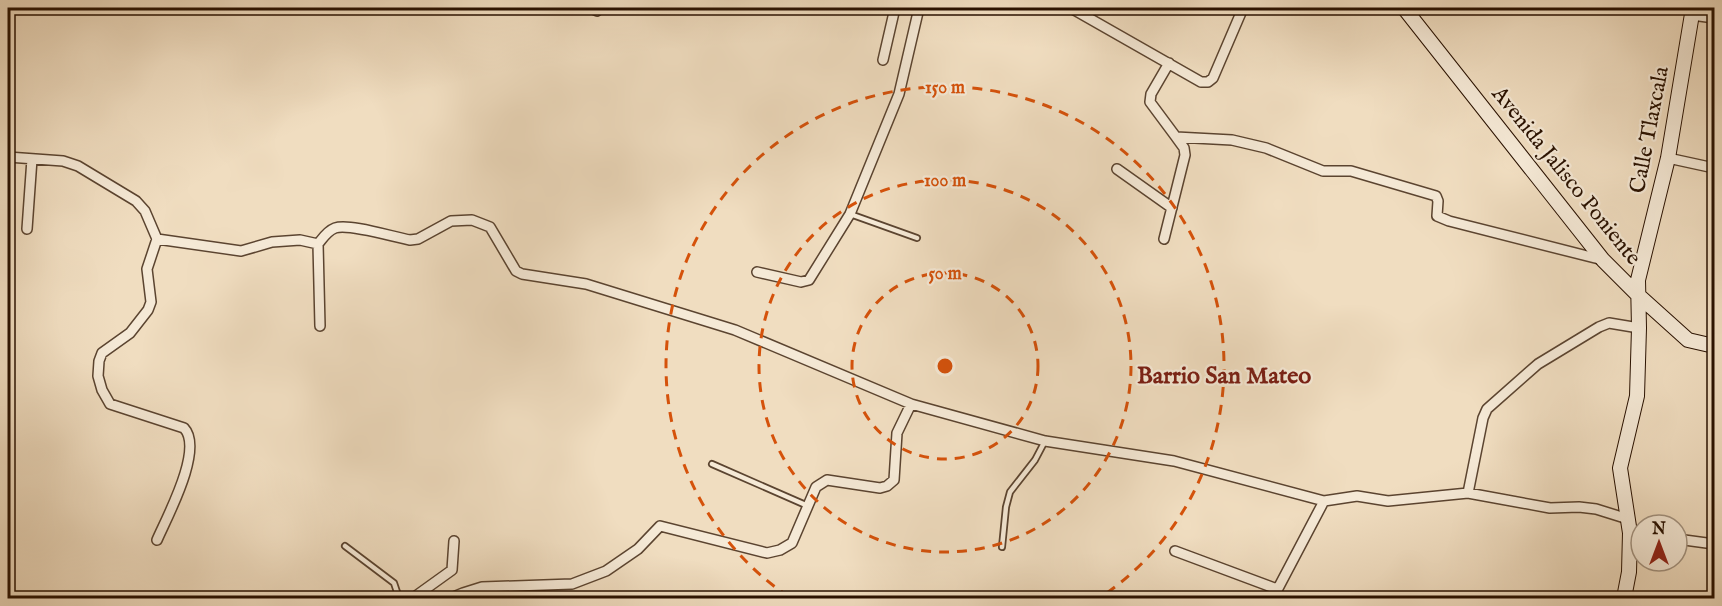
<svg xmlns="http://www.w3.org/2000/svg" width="1722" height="606" font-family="'IM FELL English',serif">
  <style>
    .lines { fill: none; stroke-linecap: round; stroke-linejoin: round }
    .lane-casing { stroke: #5b4430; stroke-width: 8 }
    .street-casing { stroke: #5b4430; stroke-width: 12 }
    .secondary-casing { stroke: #291100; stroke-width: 16 }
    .lane { stroke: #f5e9d6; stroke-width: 4.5 }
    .street { stroke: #f5e9d6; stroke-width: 9 }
    .secondary { stroke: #f5e9d6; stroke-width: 14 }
    .ring { fill: none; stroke: #d5520b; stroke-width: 3; stroke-dasharray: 10 8 }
    .labels { text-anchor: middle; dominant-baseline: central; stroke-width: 4.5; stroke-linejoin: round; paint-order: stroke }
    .street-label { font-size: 22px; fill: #291100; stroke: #f5e9d6 }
    .neighbourhood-label { font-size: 24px; font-weight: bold; fill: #7a1f14; stroke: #f5e9d6 }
    .centre { fill: #d5520b; stroke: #f5e9d6; stroke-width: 3 }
    .ring-label { font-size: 18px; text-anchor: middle; font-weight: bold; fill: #d5520b; stroke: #f5e9d6; stroke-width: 4.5; stroke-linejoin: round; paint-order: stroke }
  </style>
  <rect width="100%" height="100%" fill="#f0ddc0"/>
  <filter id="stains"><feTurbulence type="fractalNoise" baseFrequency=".00333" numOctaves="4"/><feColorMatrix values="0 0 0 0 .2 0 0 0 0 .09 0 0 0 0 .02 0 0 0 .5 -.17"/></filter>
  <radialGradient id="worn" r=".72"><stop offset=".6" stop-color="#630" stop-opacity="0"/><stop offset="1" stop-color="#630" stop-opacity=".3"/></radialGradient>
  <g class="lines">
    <defs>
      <path id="lane" d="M850,214L917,238
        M712,464L808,506
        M345,546L394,583L399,598
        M1002,547L1006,507L1010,492L1035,460L1045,441
        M485,589L503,598"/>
      <path id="street" d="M591,8L597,11
        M1071,8L1201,82H1208L1213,78L1243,8
        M1692,15L1714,18
        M883,60L895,8
        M1169,63L1151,94L1150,102L1176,137L1232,140L1266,148L1323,171H1351L1436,196L1438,201L1437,216L1449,221L1603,260
        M8,157L63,161L78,166L136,201L145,211L157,239L241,251L272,242L300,240L318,244C323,238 327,231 335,228C349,223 393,237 410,240L418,239L451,221L472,220L490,227L516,271L522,274L586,284L735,330L911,404L1045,441L1174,461L1324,501L1357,496L1388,501L1468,493L1550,508L1579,507L1596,509L1628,519
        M1668,158L1714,168
        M1117,169L1172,208
        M27,229L32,159
        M157,239L147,269L151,302L148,310L130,333L102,353L99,361L98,376L102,390L110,404L184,428C204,449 167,517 157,540
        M1164,239L1185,155L1184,148L1176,137
        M318,244L320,326
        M757,272L801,282L809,280L850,214L899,94L919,8
        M1468,493L1483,418L1487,409L1538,364L1599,327L1609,323L1639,328
        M1677,539L1714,544
        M1175,551L1277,589
        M413,598L452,570L454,541
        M451,598L463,593L482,587L572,584L606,571L638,549L660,526L767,553L780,550L792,543L816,487L827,480L880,488L887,486L894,480L897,433L911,404
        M1273,598L1324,501"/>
      <path id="secondary" d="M1404,8L1603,260L1638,295L1688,340L1714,346
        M1624,598L1629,572L1630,533L1620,468L1637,396L1639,328L1638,280L1668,158L1693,8"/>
    </defs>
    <use href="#lane" class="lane-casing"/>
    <use href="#street" class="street-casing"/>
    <use href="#secondary" class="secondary-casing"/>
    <use href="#lane" class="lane"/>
    <use href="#street" class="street"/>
    <use href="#secondary" class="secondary"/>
  </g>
  <g class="ring">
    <circle cx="945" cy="366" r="93"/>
    <circle cx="945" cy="366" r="186"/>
    <path d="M789 597A279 279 0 1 1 1101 597"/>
  </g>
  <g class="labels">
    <g class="street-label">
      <text transform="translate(1650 130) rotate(-79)">Calle Tlaxcala</text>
      <text transform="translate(1566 176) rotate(51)">Avenida Jalisco Poniente</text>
    </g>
    <g class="neighbourhood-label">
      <text x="1224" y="376">Barrio San Mateo</text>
    </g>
  </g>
  <circle cx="945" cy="366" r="9" class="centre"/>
  <g class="ring-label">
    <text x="945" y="93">150 m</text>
    <text x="945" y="186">100 m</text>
    <text x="945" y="279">50 m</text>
  </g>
  <rect width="1722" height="606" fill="none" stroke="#f0ddc0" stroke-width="30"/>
  <rect x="9" y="9" width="1704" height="588" fill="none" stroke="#291100" stroke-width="3"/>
  <rect x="15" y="15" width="1692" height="576" fill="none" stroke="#291100" stroke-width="1.5"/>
  <g transform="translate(1659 543)"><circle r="28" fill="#f5e9d6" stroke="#a39380" stroke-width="1.5"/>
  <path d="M0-4.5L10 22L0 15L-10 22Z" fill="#8f2418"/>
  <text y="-9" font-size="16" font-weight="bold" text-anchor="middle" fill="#291100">N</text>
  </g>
  <rect width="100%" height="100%" filter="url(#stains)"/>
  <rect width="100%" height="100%" fill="url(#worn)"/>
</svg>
